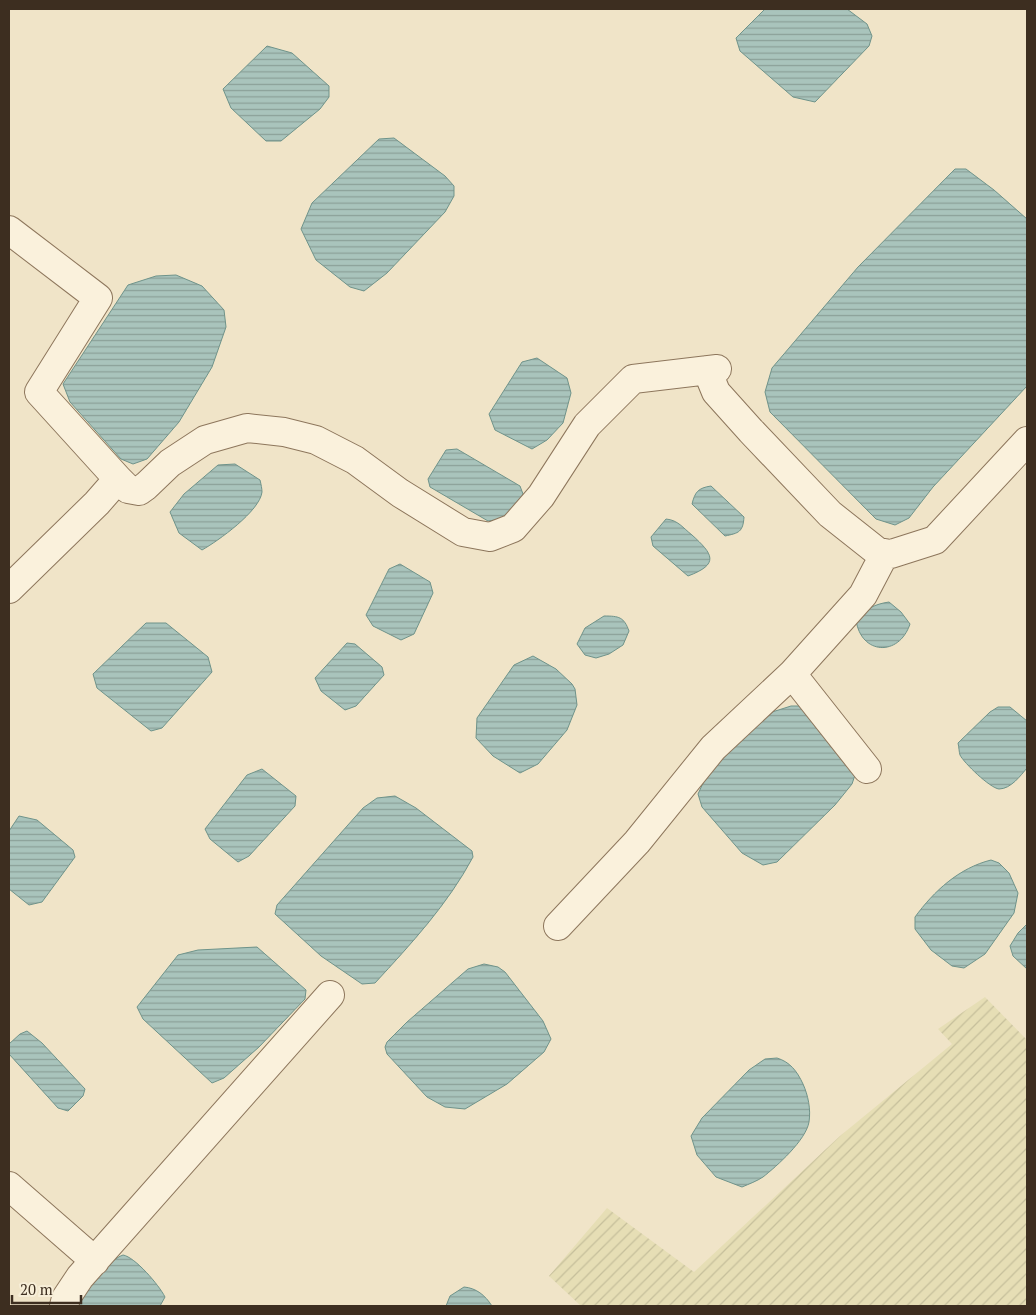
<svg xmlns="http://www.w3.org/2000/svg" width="1036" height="1315" font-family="'PT Serif',serif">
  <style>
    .farmland { fill: url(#farmland-furrows) }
    .water { fill: url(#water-rules); stroke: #6f938a }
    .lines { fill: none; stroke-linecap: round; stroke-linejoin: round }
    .minor-casing { stroke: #8d765c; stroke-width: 30 }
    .minor { stroke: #faf1dc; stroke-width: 28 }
  </style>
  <defs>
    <pattern id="farmland-furrows" width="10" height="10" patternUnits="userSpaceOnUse" patternTransform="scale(1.25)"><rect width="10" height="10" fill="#e6deb5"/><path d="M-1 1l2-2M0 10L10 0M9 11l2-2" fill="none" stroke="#c6bf9b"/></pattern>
    <pattern id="water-rules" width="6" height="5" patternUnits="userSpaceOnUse" patternTransform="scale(1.25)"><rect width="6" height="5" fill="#a9c4bc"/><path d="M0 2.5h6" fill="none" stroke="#8ba098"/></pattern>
  </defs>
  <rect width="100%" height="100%" fill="#f0e4c8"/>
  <path class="farmland" d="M985,997L1027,1040V1306H581L549,1276L607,1208L694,1272L840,1136L952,1044L938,1029Z"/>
  <path class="water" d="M765,9H847L867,24L872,36L869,46L815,102L793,97L740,51L736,38Z
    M267,46L292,53L329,86V97L320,109L281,141H266L231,108L223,89Z
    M394,138L445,176L454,186V196L445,212L387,273L364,291L350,287L316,260L301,229L312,203L379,139Z
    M955,169H966L994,190L1027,219V386L933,487L909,518L895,525L876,519L770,412L765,392L772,368L858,267Z
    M176,275L202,286L224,310L226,327L212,367L179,422L147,459L133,464L121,459L70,402L63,384L128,285L156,276Z
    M537,358L567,378L571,393L563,423L547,440L532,449L495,430L489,414L522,362Z
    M457,449L520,486L523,494L516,508L502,519L488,521L430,487L428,479L446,450Z
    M235,464L260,480C261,484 262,489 262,492C260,511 218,541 202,550L179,533L170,512L184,494L218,465Z
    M711,486L744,517C743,532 739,533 725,536L692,504C695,492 698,488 711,486Z
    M666,519C678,520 683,528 692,535C713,554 720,564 688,576L653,546L651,537Z
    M400,564L430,582L433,593L414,634L401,640L373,626L366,615L389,569Z
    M889,602L901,612L910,624C899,657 861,655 856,620C865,609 875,604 889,602Z
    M604,616C619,616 624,617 629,631L623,645L609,654L596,658L585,655L577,644L585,628Z
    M146,623H166L208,657L212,672L162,728L151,731L97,688L93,674Z
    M347,643L355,644L382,667L384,675L356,706L345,710L321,691L315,678Z
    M533,656L556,669L572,684L575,689L577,705L567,730L538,764L520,773L493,756L476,738L477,718L514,665Z
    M791,706H801L855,775L852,784L835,805L777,862L763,865L742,853L702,807L698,794L704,781L731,746L769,713Z
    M998,707H1010L1027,721V768C1021,775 1011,789 999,789C990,788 964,763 960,755C959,752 959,747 958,743L990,712Z
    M262,769L296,796L295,806L249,856L238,862L210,839L205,829L247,775Z
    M395,796L416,808L472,851L473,857C448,904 411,944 375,983L362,984L321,956L275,914L277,905L363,808L377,798Z
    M19,816L37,820L73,850L75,857L42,902L29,905L9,889V831Z
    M991,860L999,863L1009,873L1018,893L1014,913L985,954L964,968L952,966L931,950L915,929V917C934,891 959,868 991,860Z
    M1027,924V969L1013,956L1010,946L1018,933Z
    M257,947L306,990L305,999L259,1047L224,1078L212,1083L143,1019L137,1007L178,955L198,950Z
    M484,964L498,967L505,972L543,1021L551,1039L544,1052L507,1084L465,1109L445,1107L427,1097L387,1054L385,1047L387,1042L407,1022L468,969Z
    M27,1031L42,1043L85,1089L83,1096L68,1111L58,1108L9,1054V1044L20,1034Z
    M777,1058C790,1062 797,1071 803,1084C808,1095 811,1109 809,1122C806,1140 777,1166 763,1177C757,1181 749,1184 742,1187L716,1177L697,1155L691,1136L702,1118L749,1070L765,1059Z
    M123,1255C135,1257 159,1285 165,1297L160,1306H77C84,1292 108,1260 123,1255Z
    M464,1287C476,1288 485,1295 492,1306H446L450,1296Z"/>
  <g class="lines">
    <defs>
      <path id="minor" d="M9,230L98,298L39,392L118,479L128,489L139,491L146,486L170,463L205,440L247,428L284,432L316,440L355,460L400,493L463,532L490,537L513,528L541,496L587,425L633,379L717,369
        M707,370L716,392L751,431L830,514L878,552L891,554L935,540L1027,441
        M9,589L97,503L118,479
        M867,769L792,674L863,595L885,553
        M558,926L637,842L713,748L792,674
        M9,1186L95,1261
        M64,1306L66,1298L80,1277L330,995"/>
    </defs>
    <use href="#minor" class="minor-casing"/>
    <use href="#minor" class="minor"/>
  </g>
  <rect width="1036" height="1315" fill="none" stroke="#3d2e20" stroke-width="20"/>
  <path d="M12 1295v8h69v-8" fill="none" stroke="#3d2e20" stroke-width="2.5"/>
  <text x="20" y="1295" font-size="15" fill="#3d2e20" stroke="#f7eed8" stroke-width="4" paint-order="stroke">20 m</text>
</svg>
